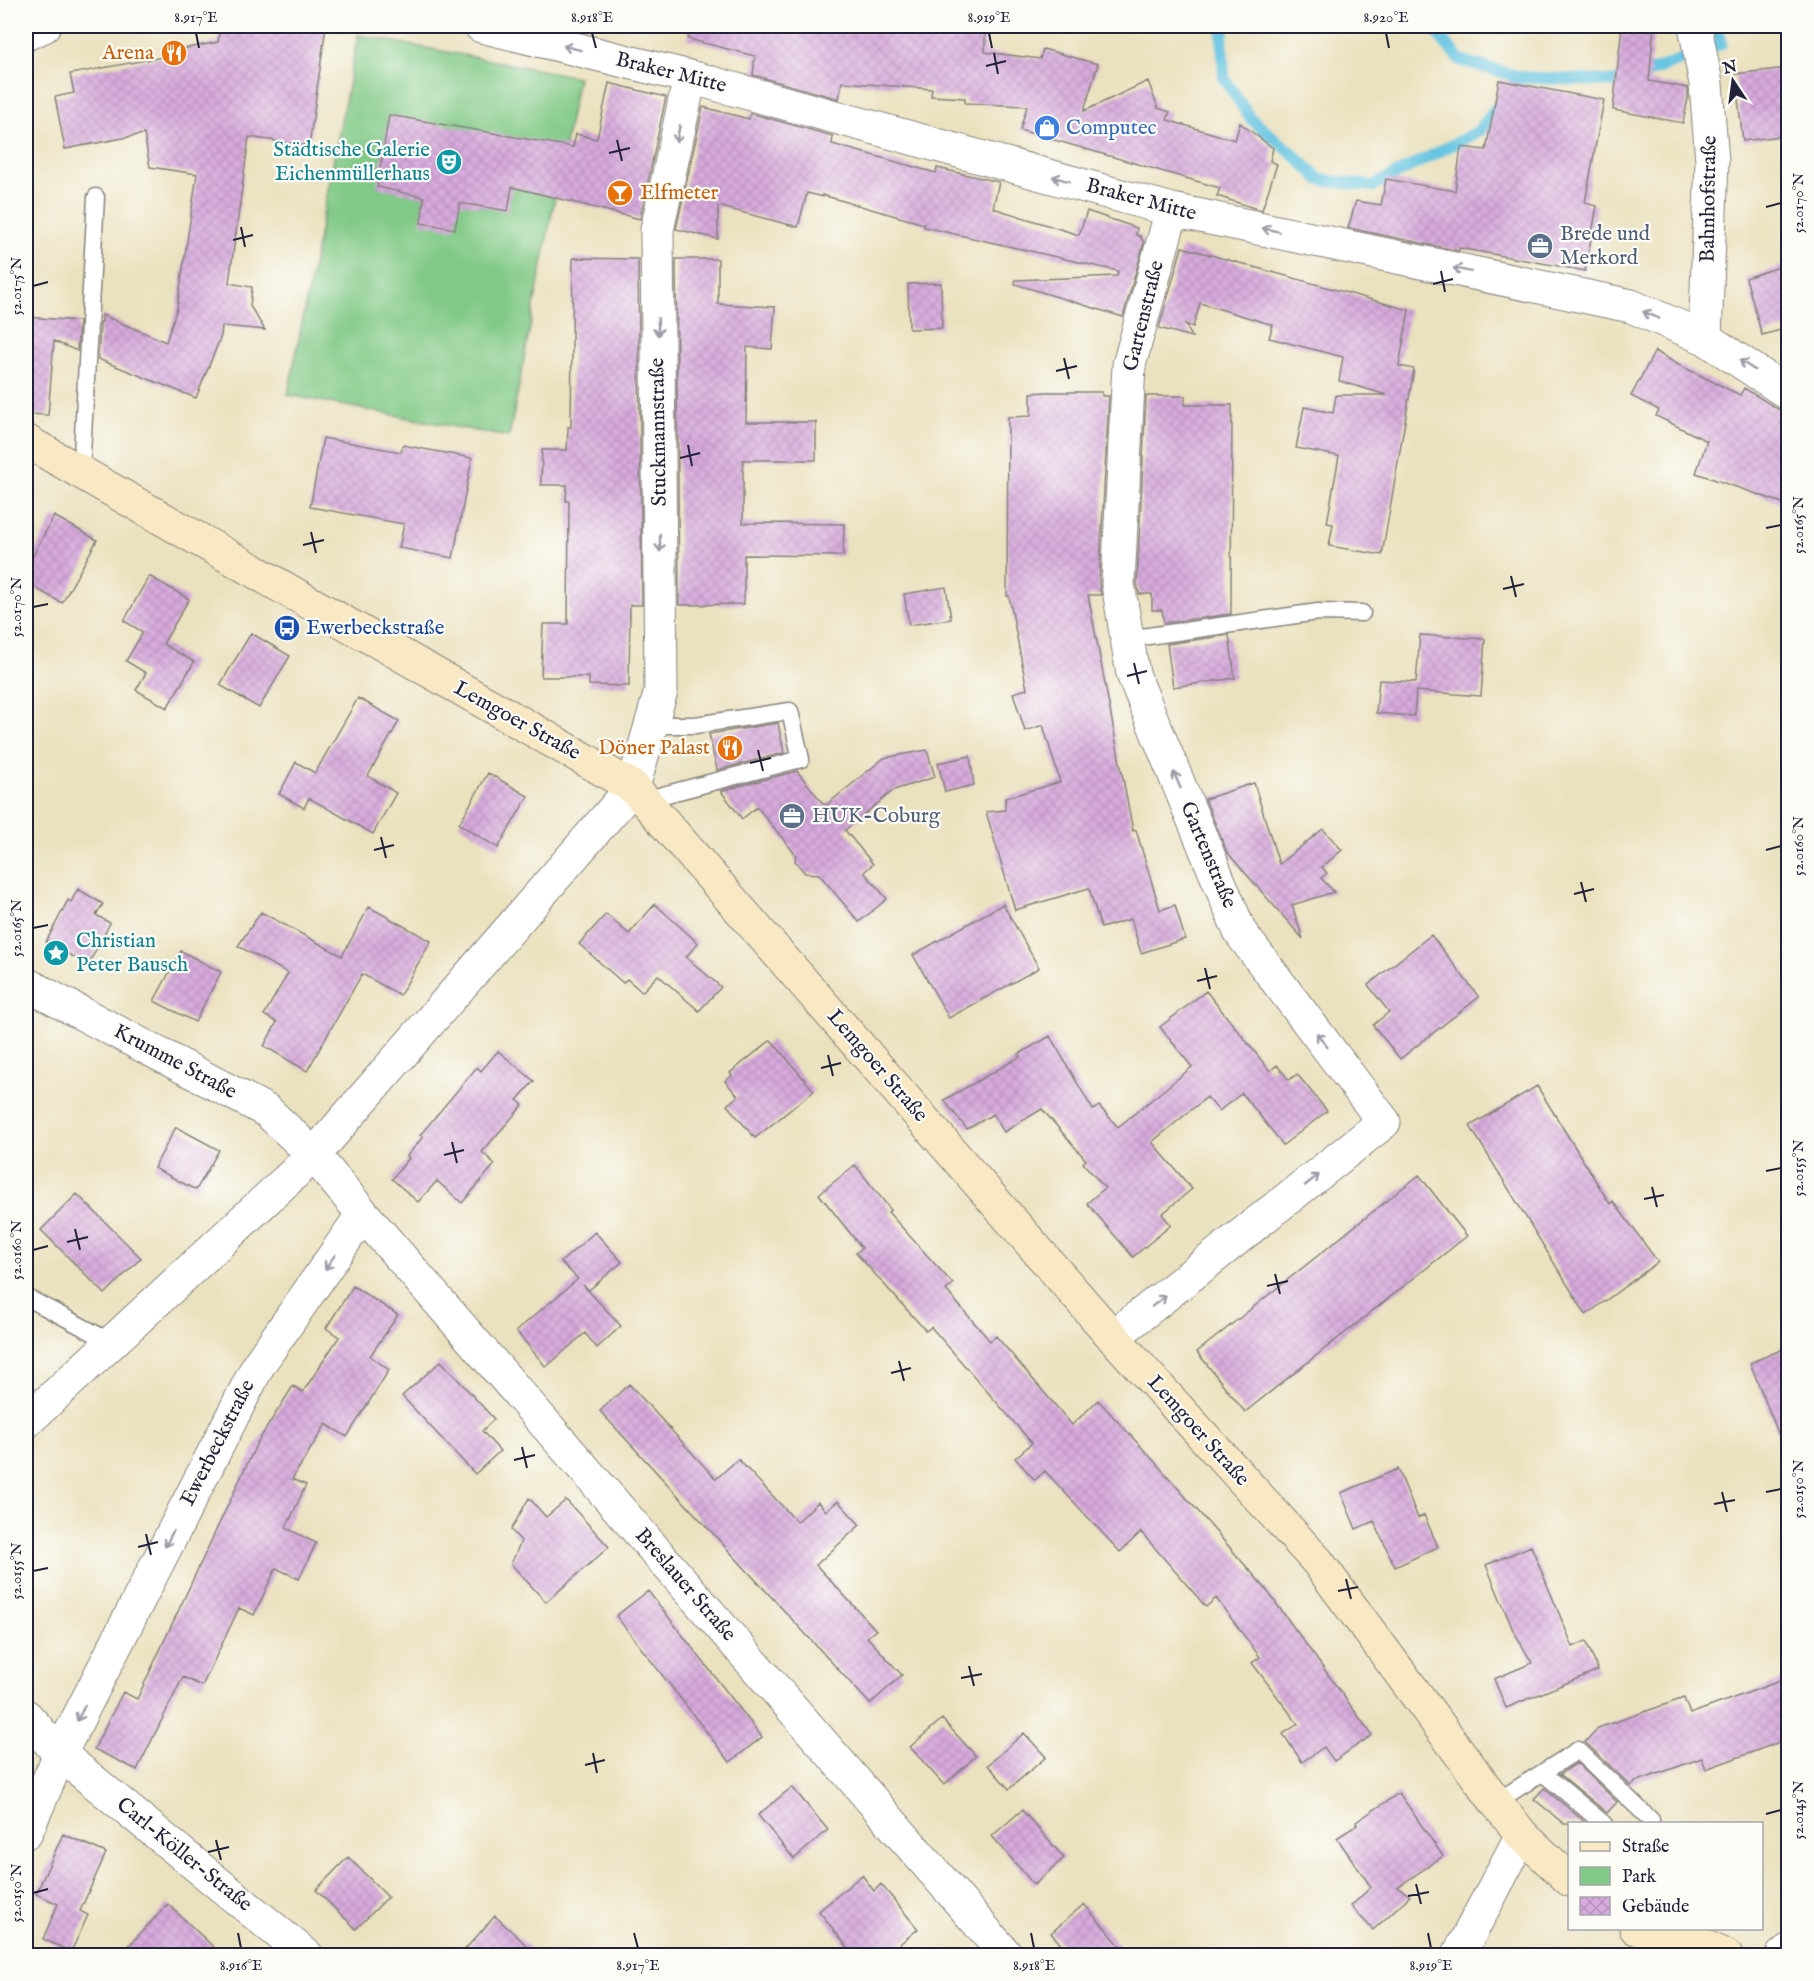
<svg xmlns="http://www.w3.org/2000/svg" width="1814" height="1981" font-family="'IM FELL English',serif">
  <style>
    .green { fill: #80c986; stroke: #517660; stroke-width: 1.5 }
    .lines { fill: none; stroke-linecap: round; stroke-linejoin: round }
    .stream { stroke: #62c3e0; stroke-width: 12 }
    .building { fill: url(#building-cross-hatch) }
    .service-casing { stroke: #86827c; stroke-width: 19 }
    .minor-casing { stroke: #86827c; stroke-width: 35 }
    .tertiary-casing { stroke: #86827c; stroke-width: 35 }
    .secondary-casing { stroke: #86827c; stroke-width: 35 }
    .service { stroke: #fff; stroke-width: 16 }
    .minor { stroke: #fff; stroke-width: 33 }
    .tertiary { stroke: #fff; stroke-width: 33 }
    .secondary { stroke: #f8e8c3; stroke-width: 33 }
    .oneway { stroke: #9c9ca7 }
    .ticks { fill: none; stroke: #22223b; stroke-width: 2 }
    .labels { text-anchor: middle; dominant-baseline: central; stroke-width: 4.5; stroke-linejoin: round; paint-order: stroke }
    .food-label { font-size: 21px; fill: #c56008; stroke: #fdfcf7; text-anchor: end }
    .street-label { font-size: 21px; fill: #22223b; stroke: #fdfcf7 }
    .shop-label { font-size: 21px; fill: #366cbe; stroke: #fdfcf7; text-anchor: start }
    .culture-label { font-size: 21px; fill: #0d838f; stroke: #fdfcf7; text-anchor: end }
    .service-label { font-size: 21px; fill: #4e5e75; stroke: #fdfcf7; text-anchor: start }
    .transit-label { font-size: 21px; fill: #164399; stroke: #fdfcf7; text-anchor: start }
    .neatline { fill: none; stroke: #22223b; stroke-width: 2 }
    .ticks-label { font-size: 15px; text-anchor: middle; fill: #22223b }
  </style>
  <defs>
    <pattern id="building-cross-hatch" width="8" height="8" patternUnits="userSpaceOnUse" patternTransform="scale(1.5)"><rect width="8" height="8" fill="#d7aadc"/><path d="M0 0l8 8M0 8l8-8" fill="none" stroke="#b892be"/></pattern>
  </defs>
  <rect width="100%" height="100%" fill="#fdfcf7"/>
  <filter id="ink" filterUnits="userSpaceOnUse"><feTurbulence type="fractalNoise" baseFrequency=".0167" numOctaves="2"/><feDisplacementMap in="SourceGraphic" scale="12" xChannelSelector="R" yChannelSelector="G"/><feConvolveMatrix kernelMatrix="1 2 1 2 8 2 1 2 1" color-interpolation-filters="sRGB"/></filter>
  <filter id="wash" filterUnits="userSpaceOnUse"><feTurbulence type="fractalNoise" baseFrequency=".008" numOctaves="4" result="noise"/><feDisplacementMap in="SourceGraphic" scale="24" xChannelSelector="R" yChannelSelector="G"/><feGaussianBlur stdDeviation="1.35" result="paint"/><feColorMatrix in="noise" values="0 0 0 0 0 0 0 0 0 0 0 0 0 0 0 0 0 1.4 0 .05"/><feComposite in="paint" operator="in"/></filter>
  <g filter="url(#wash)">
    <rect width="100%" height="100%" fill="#eae1be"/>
    <path class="green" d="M358,35L578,77L509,437L288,395Z"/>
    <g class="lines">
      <path class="stream" d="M1225,26L1222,36L1224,78L1250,118L1292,153L1320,180L1373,186L1479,131L1520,77
        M1431,26L1460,60L1520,77L1624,82L1721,44L1717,26"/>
    </g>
    <g id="blocks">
      <path class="building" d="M220,26H326L309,146L249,137L229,283L252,287L250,306L265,330L222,326L221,336L196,398L98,359L100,322H102V315L166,342L177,308L197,174L150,167L144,134L65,149L55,97L74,93L70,74L163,57L162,53L218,42Z
        M690,26H731L804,33L805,26L985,27V52L1040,59L1043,49L1098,64L1084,111L1148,81L1158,108L1170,112L1167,120L1235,140L1240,123L1273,148L1270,161L1277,164L1262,210L1251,207L1217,196L1220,188L1020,130L1027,106L965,103V98L931,96L932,89L842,82L839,99L753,75L755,56L688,39Z
        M1622,26H1654L1649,81L1688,88V98L1683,123L1613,110Z
        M1788,68V135L1743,141L1735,74Z
        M1499,80L1604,100L1585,203L1597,206L1585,271L1459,248V251L1348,228L1356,201L1381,205L1386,179L1455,191L1461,147L1486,150Z
        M609,83L666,97L640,219L512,187L508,211L460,203L455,229L421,223L424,197L377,187L389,115L573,147L576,134L597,139Z
        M703,107L749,119L750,113L833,136L832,144L936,173L937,168L999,182L993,208L1079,235L1087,211L1137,228L1136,235L1140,236L1144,243L1123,317L1015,284V280L1117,276L1118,271L924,227V224L822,195L823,197L807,193L798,227L718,206V239L676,229Z
        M1182,247L1409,310L1399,366L1414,369L1382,555L1329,546L1333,524L1327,523L1339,456L1296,448L1304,407L1333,413L1336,395H1387L1339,381L1343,357L1269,338L1273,325L1200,303L1193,327L1185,324L1192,337L1159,328Z
        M573,258L638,259L642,605H630L629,686L589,685V677H541L543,624H568L569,501H566L567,485H541L542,450H567L568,427H571Z
        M676,259H718V304L775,307L772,349L747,347L746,422H816V460H743V523L844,524L843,556L744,555V604L679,605Z
        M1788,264V328L1762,335L1746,278Z
        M941,283L942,328L909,329L908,284Z
        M26,317L79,321L77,351L54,341L48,415L26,414Z
        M1655,351L1677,364L1740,395L1744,388L1778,409L1788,412V505L1696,473L1707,441L1656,416L1659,410L1631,396Z
        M1047,392H1102V396H1109L1099,583L1101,595H1088L1133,831L1136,830L1160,910L1175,905L1185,939L1141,953L1131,919L1101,928L1089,888L1015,910L986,812L1005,810V798L1060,782L1043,725L1025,731L1013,693L1027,689L1009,596H1007L1008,417L1031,416V393Z
        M1146,396H1185V405H1232L1231,614L1164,623L1162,610H1152V594H1139L1137,583Z
        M323,438L401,452L403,445L472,458L453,558L399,548L404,524L310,507Z
        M54,516L97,540L62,603L26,583V569Z
        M149,576L189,599L163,644L194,662L167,708L136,690L146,673L126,661L143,632L124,621Z
        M946,587L951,619L909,625L904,594Z
        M251,633L290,656L259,708L220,685Z
        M1229,635L1235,678L1173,687L1167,644Z
        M1420,635L1485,639L1481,696L1416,691L1414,716L1376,713L1379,680L1416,682Z
        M358,698L399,721L368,776L396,793L373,834L309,798L304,808L279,794L296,762L315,773Z
        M778,723L784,753L717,770L709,734Z
        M927,750L935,777L894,790L845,830L873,864L864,872L887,899L859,922L819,874L805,873L795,861L796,855L757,807L742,819L721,791L797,771L825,806L884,758Z
        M970,756L974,785L945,792L938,763Z
        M488,773L528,796L498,848L459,824Z
        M1254,783L1279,864L1323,829L1342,850L1322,867L1327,873L1321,878L1334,892L1292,905L1303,939L1227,852L1205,799Z
        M78,889L103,904L96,915L110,923L88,965L46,942L68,900L71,902Z
        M655,904L698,943L686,957L721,987L699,1011L658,975L642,992L627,979L623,983L579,944L606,914L629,934Z
        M1003,904L1039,968L949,1018L913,955Z
        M369,907L431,941L400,995L362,974L307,1071L264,1046L277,1022L264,1015L288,973L238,946L261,912L342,956Z
        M1431,935L1479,997L1400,1059L1373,1025L1389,1012L1368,985Z
        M181,951L221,972L195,1022L154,1001Z
        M1206,991L1270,1071L1277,1065L1289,1080L1297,1074L1327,1111L1283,1145L1242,1093L1219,1111L1207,1097L1152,1142L1192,1189L1162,1214L1171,1225L1133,1257L1087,1203L1105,1188L1083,1163L1086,1160L1042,1109L1004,1132L993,1114L967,1129L944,1100L1020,1057L1019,1054L1050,1036L1093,1110L1099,1106L1118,1127L1192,1067L1160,1027Z
        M771,1040L814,1091L755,1138L727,1105L738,1096L725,1081L732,1076L730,1073Z
        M498,1051L534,1081L517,1100L523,1105L482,1152L495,1164L462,1203L437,1181L418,1202L392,1179L409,1158L407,1156L423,1137L420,1135L477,1067L481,1071Z
        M1537,1086L1610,1204L1613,1201L1658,1262L1586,1315L1470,1126Z
        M176,1127L219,1150L196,1190L154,1168Z
        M855,1165L891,1210L888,1212L953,1284L946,1290L990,1341L996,1336L1072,1425L1098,1400L1156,1463L1265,1588L1372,1735L1334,1761L1324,1747L1302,1762L1283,1734L1298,1724L1252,1663L1260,1657L1216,1598L1206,1607L1141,1532L1120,1552L1045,1471L1035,1480L1015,1458L1032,1443L931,1327L926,1331L856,1253L862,1248L819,1194Z
        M1419,1175L1467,1236L1245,1412L1197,1352Z
        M77,1194L141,1258L105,1294L41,1230Z
        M595,1232L622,1262L589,1290L583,1285L621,1326L597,1348L585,1333L546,1367L516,1331L578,1279L561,1262Z
        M353,1286L398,1315L370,1356L389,1370L347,1437L326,1424L292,1479L306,1485L286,1528L316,1543L299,1579L276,1568L254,1615L239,1608L202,1686L183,1677L137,1770L94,1749L123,1692L137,1699L257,1443L293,1386L303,1392L339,1337L326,1328Z
        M1788,1347V1455H1787L1750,1363Z
        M441,1361L494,1419L482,1431L500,1451L475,1474L402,1396Z
        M629,1384L716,1479L738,1459L797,1522L818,1502L826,1511L838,1501L860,1525L816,1565L876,1630L867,1637L902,1675L870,1704L600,1411Z
        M1398,1469L1418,1518L1424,1515L1438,1547L1395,1567L1374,1521L1356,1529L1341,1493Z
        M529,1498L546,1517L566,1500L609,1547L546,1602L511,1564L521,1541L511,1530Z
        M1531,1546L1573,1647L1586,1641L1598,1670L1506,1708L1494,1679L1532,1663L1513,1630L1486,1565Z
        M648,1591L762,1737L730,1762L616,1616Z
        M1788,1678V1739L1706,1769L1702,1758L1635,1782L1631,1786L1585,1742L1598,1728L1684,1698L1690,1714Z
        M942,1719L976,1756L944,1785L910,1747Z
        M1024,1733L1046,1757L1009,1789L988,1765Z
        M1577,1763L1617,1802L1607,1813L1560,1774Z
        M792,1787L828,1830L794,1859L758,1815Z
        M1544,1788L1587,1824H1564L1534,1799Z
        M1399,1793L1443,1856L1398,1887L1410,1896L1373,1930L1351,1906L1371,1887L1337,1838L1357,1825L1356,1822Z
        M1022,1810L1064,1858L1034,1885L992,1836Z
        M63,1834L106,1853L80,1911L88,1915L71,1952L43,1939L58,1904L36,1894Z
        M348,1857L388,1897L356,1929L316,1890Z
        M862,1875L874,1891L881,1884L918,1929L885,1956H854L819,1911Z
        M168,1904L223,1956H119Z
        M1084,1904L1129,1956H1071L1051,1933Z
        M495,1916L538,1956H459Z"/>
    </g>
  </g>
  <g filter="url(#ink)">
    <use href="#blocks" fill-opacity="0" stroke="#86827c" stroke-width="1.5"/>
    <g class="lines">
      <defs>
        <path id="service" d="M81,472L96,197
          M1127,639L1318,612L1362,613
          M644,800L801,759L790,711L695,725H651
          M26,1297L111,1342
          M1543,1773L1604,1824
          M1496,1802L1578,1750L1651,1820L1650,1824"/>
        <path id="minor" d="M481,26L690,77L1172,210L1631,306L1705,338L1788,393
          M1695,26L1706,84L1712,161L1705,338
          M26,34L44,26
          M690,77L657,230L661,691L633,787L314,1155L363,1214L1007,1956
          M26,984L267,1111L314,1155L26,1422
          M1113,1337L1384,1122L1240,932L1133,674L1118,584L1129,365L1172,210
          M26,1716L60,1754L307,1956
          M26,1832L60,1754L259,1364L363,1214
          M1458,1956L1522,1835"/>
        <path id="tertiary" d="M1782,1956L1788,1951"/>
        <path id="secondary" d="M26,441L633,787L1113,1337L1317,1561L1496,1802L1522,1835L1570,1880
          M1636,1928L1678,1945L1696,1942
          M1683,1928L1696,1942L1726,1956"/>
      </defs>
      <use href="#service" class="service-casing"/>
      <use href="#minor" class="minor-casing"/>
      <use href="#tertiary" class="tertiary-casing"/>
      <use href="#secondary" class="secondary-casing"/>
      <use href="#service" class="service"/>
      <use href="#minor" class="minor"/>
      <use href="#tertiary" class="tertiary"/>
      <use href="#secondary" class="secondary"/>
    </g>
    <defs><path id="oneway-shaft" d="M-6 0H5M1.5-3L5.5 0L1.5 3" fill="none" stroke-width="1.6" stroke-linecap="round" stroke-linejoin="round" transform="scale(1.5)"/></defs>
    <g class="oneway">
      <use href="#oneway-shaft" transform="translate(572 48) rotate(-166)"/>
      <use href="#oneway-shaft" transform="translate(678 134) rotate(102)"/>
      <use href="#oneway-shaft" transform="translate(1061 179) rotate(-165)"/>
      <use href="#oneway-shaft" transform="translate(1271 230) rotate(-168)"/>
      <use href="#oneway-shaft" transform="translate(1462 270) rotate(-168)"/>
      <use href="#oneway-shaft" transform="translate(1651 315) rotate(-156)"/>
      <use href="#oneway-shaft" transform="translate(658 327) rotate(89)"/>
      <use href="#oneway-shaft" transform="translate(1747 365) rotate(-147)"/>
      <use href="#oneway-shaft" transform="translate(660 543) rotate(89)"/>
      <use href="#oneway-shaft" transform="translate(1177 780) rotate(-113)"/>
      <use href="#oneway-shaft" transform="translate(1322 1040) rotate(-127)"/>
      <use href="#oneway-shaft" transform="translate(1312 1180) rotate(-38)"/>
      <use href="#oneway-shaft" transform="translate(330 1262) rotate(125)"/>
      <use href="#oneway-shaft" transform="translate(1159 1301) rotate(-38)"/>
      <use href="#oneway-shaft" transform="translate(169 1539) rotate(117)"/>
      <use href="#oneway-shaft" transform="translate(81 1713) rotate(117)"/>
    </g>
  </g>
  <path class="ticks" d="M196,33L199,48M592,33L596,48M989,33L992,48M1386,33L1389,48M994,53L998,74M986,66L1006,61M617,140L622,161M609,153L630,148M1766,207L1781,203M241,227L245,247M233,240L253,235M1441,271L1445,292M1433,284L1453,279M33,286L48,282M1064,358L1069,379M1056,371L1077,366M688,445L692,466M680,458L700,453M1766,528L1781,525M311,532L316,553M303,545L324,540M1511,576L1516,597M1503,589L1524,584M33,607L48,604M1134,663L1139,684M1127,676L1147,671M758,750L763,771M750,763L771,758M381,837L386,858M374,850L394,845M1766,850L1781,846M1581,882L1586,902M1574,894L1594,889M33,928L48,925M1205,968L1210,989M1197,981L1217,976M828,1055L833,1076M821,1068L841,1063M452,1142L457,1163M444,1155L464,1150M1766,1171L1781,1168M1652,1187L1657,1207M1644,1199L1664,1195M75,1229L80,1250M67,1242L88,1237M33,1250L48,1246M1275,1274L1280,1294M1267,1286L1288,1281M899,1361L904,1381M891,1373L911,1368M522,1447L527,1468M514,1460L535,1455M1722,1492L1727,1512M1766,1492L1781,1489M1714,1504L1735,1500M146,1534L151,1555M138,1547L158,1542M33,1571L48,1568M1346,1579L1351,1599M1338,1591L1358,1587M969,1666L974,1686M961,1678L982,1674M593,1753L597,1773M585,1765L605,1760M1766,1814L1781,1810M216,1840L221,1860M208,1852L229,1847M1416,1884L1421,1904M33,1893L48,1889M1408,1896L1429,1892M238,1933L241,1948M634,1933L638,1948M1031,1933L1034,1948M1428,1933L1431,1948"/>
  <defs>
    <symbol id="restaurant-disc" viewBox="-11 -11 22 22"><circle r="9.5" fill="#e8710a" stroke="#fdfcf7"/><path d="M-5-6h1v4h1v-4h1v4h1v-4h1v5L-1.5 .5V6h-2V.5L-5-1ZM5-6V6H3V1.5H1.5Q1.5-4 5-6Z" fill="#fff"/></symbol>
    <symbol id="shop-disc" viewBox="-11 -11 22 22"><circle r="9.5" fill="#3f7fe0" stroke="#fdfcf7"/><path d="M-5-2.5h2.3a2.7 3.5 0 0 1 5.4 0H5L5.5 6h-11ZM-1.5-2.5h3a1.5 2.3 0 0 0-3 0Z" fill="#fff"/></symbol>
    <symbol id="theatre-disc" viewBox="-11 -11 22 22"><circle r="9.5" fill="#0f9aa8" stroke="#fdfcf7"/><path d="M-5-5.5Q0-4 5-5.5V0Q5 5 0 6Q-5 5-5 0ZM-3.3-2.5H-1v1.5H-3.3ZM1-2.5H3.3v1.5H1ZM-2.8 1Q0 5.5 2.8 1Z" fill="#fff"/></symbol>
    <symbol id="bar-disc" viewBox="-11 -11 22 22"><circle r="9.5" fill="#e8710a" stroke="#fdfcf7"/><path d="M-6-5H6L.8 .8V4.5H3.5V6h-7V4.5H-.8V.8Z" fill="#fff"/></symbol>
    <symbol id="office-disc" viewBox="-11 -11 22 22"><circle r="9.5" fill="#5c6f8a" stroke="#fdfcf7"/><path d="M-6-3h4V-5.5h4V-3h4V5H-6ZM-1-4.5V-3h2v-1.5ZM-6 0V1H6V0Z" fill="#fff"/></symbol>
    <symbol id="bus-disc" viewBox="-11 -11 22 22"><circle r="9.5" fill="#1a4fb4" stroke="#fdfcf7"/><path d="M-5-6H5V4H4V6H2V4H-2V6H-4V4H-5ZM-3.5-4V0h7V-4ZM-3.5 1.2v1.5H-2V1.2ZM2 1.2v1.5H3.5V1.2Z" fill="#fff"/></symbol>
    <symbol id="sight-disc" viewBox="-11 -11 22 22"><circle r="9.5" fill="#0f9aa8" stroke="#fdfcf7"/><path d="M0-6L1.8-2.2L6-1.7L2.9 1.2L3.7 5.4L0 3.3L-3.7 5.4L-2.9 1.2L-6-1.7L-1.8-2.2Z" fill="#fff"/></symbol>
  </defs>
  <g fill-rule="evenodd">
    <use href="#restaurant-disc" x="159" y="38" width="30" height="30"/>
    <use href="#shop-disc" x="1032" y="113" width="30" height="30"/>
    <use href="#theatre-disc" x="434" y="147" width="30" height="30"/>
    <use href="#bar-disc" x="605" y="178" width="30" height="30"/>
    <use href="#office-disc" x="1525" y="231" width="30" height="30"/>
    <use href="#bus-disc" x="272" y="613" width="30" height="30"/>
    <use href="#restaurant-disc" x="715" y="733" width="30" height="30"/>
    <use href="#office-disc" x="777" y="801" width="30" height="30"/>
    <use href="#sight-disc" x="41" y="938" width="30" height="30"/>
  </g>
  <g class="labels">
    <g class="food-label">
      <text x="154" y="53">Arena</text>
      <text x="640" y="193" text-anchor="start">Elfmeter</text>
      <text x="710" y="748">Döner Palast</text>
    </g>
    <g class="street-label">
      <text transform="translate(671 73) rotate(14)">Braker Mitte</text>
      <text transform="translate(1709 199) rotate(-89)">Bahnhofstraße</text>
      <text transform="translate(1141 200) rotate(15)">Braker Mitte</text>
      <text transform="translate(1144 316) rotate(-76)">Gartenstraße</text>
      <text transform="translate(659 432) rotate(-91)">Stuckmannstraße</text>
      <text transform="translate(517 721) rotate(29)">Lemgoer Straße</text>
      <text transform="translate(1208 855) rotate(67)">Gartenstraße</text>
      <text transform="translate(175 1062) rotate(28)">Krumme Straße</text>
      <text transform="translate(877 1066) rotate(49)">Lemgoer Straße</text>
      <text transform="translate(1198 1431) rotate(48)">Lemgoer Straße</text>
      <text transform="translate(218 1443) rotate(-63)">Ewerbeckstraße</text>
      <text transform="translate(685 1585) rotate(49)">Breslauer Straße</text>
      <text transform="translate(184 1855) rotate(39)">Carl-Köller-Straße</text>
    </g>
    <g class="shop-label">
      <text x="1066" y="128">Computec</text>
    </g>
    <g class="culture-label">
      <text x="430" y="150">Städtische Galerie<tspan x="430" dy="24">Eichenmüllerhaus</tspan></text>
      <text x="76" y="941" text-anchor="start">Christian<tspan x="76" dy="24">Peter Bausch</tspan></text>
    </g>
    <g class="service-label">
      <text x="1560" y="234">Brede und<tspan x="1560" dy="24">Merkord</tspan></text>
      <text x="812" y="816">HUK-Coburg</text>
    </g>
    <g class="transit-label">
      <text x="306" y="628">Ewerbeckstraße</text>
    </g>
  </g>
  <rect width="1814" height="1981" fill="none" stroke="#fdfcf7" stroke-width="66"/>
  <rect x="1568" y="1822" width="195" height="108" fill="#fdfcf7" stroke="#a5a5ac" stroke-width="1.5"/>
  <rect x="1580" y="1842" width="30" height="9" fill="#f8e8c3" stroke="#a5a5ac" stroke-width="1.5"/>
  <text x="1622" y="1852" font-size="18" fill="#22223b">Straße</text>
  <rect x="1580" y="1867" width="30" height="18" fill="#80c986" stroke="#a5a5ac" stroke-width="1.5"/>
  <text x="1622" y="1882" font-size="18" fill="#22223b">Park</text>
  <rect x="1580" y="1897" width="30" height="18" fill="url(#building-cross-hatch)" stroke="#a5a5ac" stroke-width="1.5"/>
  <text x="1622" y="1912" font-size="18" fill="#22223b">Gebäude</text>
  <g transform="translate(1733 81) rotate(347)" stroke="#fdfcf7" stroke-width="4.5" paint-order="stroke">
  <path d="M0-4.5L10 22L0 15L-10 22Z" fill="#22223b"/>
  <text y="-9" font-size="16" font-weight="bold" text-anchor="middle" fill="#22223b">N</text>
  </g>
  <rect x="33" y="33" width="1748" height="1915" class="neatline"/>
  <g class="ticks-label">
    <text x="196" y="22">8.917°E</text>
    <text x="592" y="22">8.918°E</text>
    <text x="989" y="22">8.919°E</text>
    <text x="1386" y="22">8.920°E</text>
    <text transform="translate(1798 203) rotate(-90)" y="5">52.0170°N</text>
    <text transform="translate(16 286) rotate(-90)" y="5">52.0175°N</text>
    <text transform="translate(1798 525) rotate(-90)" y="5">52.0165°N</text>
    <text transform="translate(16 607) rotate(-90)" y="5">52.0170°N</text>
    <text transform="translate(1798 846) rotate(-90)" y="5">52.0160°N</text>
    <text transform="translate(16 928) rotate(-90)" y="5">52.0165°N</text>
    <text transform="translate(1798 1168) rotate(-90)" y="5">52.0155°N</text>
    <text transform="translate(16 1250) rotate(-90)" y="5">52.0160°N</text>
    <text transform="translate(1798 1489) rotate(-90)" y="5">52.0150°N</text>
    <text transform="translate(16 1571) rotate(-90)" y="5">52.0155°N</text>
    <text transform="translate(1798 1810) rotate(-90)" y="5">52.0145°N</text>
    <text transform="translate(16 1893) rotate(-90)" y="5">52.0150°N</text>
    <text x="241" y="1970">8.916°E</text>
    <text x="638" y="1970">8.917°E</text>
    <text x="1034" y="1970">8.918°E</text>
    <text x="1431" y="1970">8.919°E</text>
  </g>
</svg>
